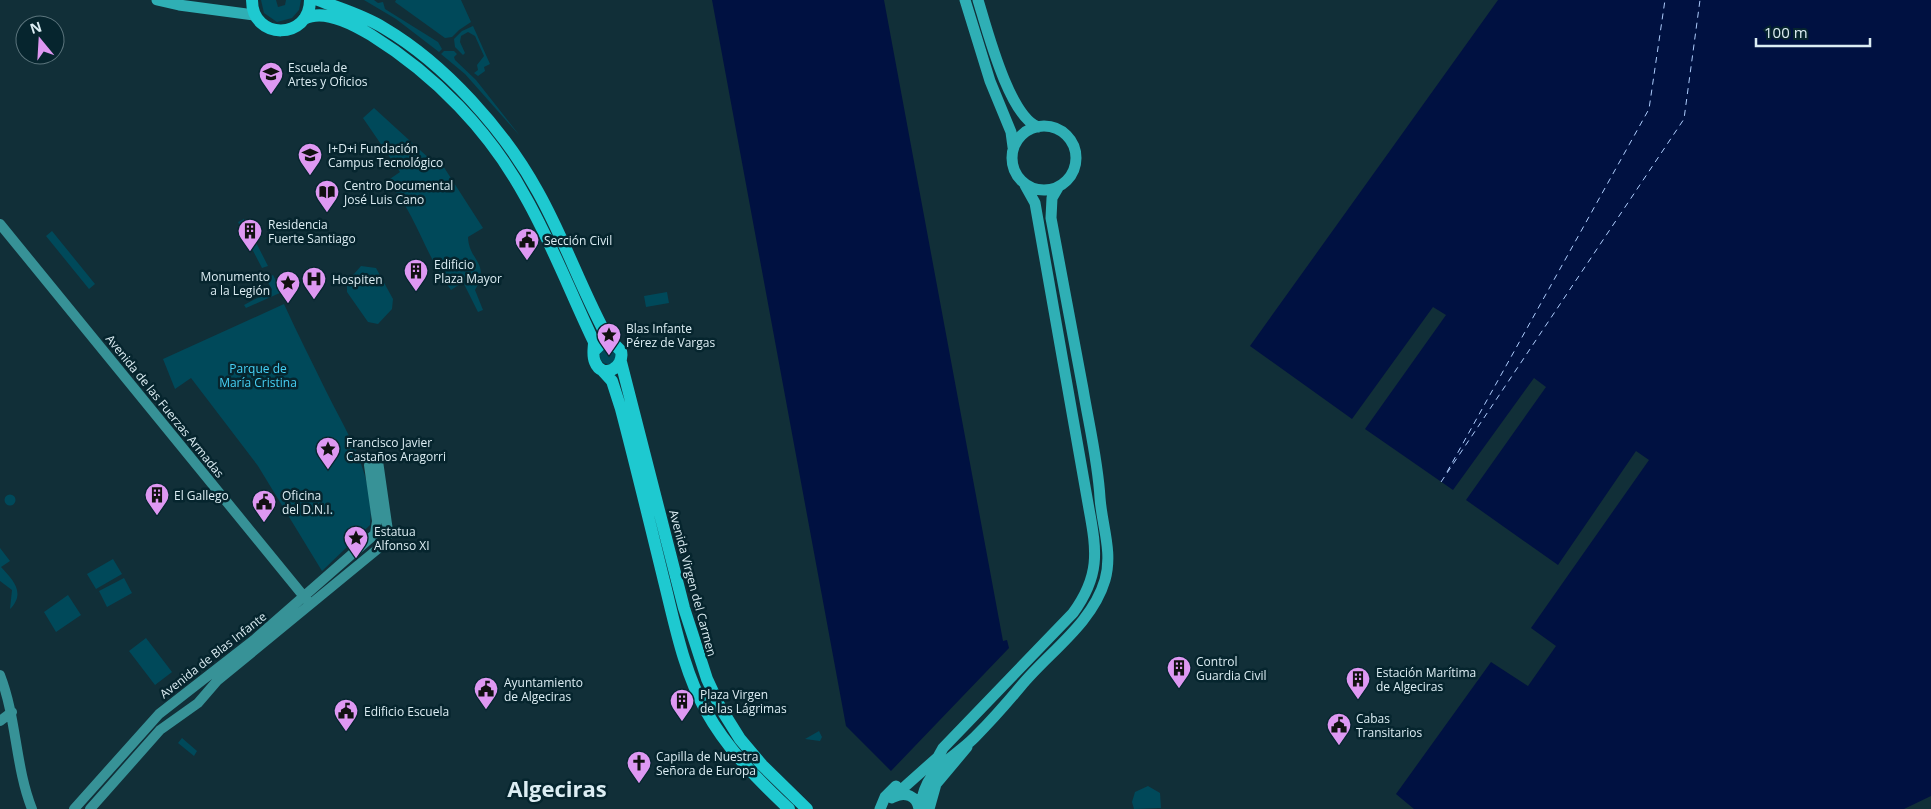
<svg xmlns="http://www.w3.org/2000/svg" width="1931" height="809" font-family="'Open Sans',sans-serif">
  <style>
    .green { fill: #00495a }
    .water { fill: #001141 }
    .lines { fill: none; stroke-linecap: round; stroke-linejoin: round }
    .ferry { stroke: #adccfc; stroke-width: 1; stroke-dasharray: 6 5; stroke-linecap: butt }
    .secondary { stroke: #379297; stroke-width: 10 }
    .primary { stroke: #2fafb5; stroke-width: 11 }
    .highway { stroke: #1ec9d0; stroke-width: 12 }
    .labels { text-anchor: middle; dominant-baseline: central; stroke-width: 5; stroke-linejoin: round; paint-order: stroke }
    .poi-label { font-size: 12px; fill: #dcedf3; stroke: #06252e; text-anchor: start }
    .park-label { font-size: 12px; fill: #47d1f6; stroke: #06252e }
    .street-label { font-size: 12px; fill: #dcedf3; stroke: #06252e }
    .town-label { font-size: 22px; font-weight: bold; fill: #dcedf3; stroke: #06252e }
  </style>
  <rect width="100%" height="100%" fill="#112f38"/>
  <path class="green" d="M261,0H276L278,7L285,5L286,0H301L299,10L292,18L277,22L264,13Z
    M364,0H374L378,3L383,2L385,9L438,42L442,49L439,52L396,19Z
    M396,0H461L471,22L459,30L452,37L445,38L395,2Z
    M473,26L490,64L484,67L485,71L478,76L474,73L478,70L477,65L484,56L475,36L468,32L461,36L460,42L465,53L463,55L455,47L454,39L462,31Z
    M444,51H454L457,54L454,57L455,60L476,80L520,136L465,74L441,54Z
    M374,108L432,161L438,158L483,228L468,237C469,262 491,262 475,290L483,310L478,312L463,282L451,290C425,256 416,212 387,181L400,172L363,118Z
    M244,219L268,266L262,268L238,222Z
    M52,231L95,284L89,289L46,236Z
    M361,266L376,268L393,299L392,309L378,324L368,322L347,292V282Z
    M273,275L282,292L246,308L244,305L272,290L266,278Z
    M667,292L669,303L646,307L644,296Z
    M284,304C297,333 312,362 326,391C346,431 376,478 370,525L322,571L258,466L191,378L175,389L163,359Z
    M600 356a8 8 0 1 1 16 0a8 8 0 1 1-16 0Z
    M4.5 500a5.5 5.5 0 1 1 11 0a5.5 5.5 0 1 1-11 0Z
    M0,548L10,561L1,567C13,580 26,593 10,609L12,590L0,581Z
    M113,559L122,574L96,589L87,574Z
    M124,578L132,593L107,607L99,591Z
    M68,595L81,615L56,632L44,612Z
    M146,638L172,672L155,685L129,651Z
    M819,731L822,737L820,741L805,739Z
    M182,738L197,751L194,756L178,743Z
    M1148,786L1160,793L1161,808L1134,809L1132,802L1135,792Z"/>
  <path class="water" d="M712,0H884L1003,641L1007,640L1009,648L891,771L846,726Z
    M1498,0H1931V796L1904,809H1414L1396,794L1491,662L1528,686L1556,646L1531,628L1649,460L1636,451L1558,565L1466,500L1546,387L1534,378L1453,490L1365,429L1446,315L1433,307L1352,419L1250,346Z"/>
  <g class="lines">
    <path class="ferry" d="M1447,472L1649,109L1665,0
      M1441,482L1684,119L1700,0"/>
    <path class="secondary" d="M0,224L310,604
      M0,675C17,719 15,766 32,809
      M0,721L12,712
      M74,809L159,714L254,640L375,534L377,521L369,465
      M90,809L160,730L198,703L217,681L385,543L388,531L378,461"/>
    <path class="primary" d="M157,0L179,5L254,15
      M965,0L990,81L1011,132L1013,147
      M978,0C987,29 1009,116 1038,127
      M1012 158a32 32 0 1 1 64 0a32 32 0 1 1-64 0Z
      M894,797C905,791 917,796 919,809
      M892,798L938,757L943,748L1073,613C1100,576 1097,552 1089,509L1035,203L1025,185
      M880,809L885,797L896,786
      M920,809C925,767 950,762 975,737C992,720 1006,704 1021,686C1049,652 1092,624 1105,580C1113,552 1102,526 1100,498C1098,462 1089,425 1083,389C1072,332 1062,275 1051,218L1052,198L1059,186
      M929,809L936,784L967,747"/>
    <path class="highway" d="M252,0C252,41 310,40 310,0
      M318,0C341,9 363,15 384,28C445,64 504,130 538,192C565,240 583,294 610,342
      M304,19C324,8 353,24 371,35C435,75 490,131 526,198C552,244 571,294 594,342C594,348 592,356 595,362C602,380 625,368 621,351L613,343H602L594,351
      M621,362L684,608L707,679L720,707L740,739L762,765L807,809
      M602,370L612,381L621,409C636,466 650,524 664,581C675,625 684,672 706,711C727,749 758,780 789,809"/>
  </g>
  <defs>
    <symbol id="university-pin" viewBox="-11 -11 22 30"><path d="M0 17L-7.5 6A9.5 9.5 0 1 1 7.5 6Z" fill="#de98f2" stroke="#06252e"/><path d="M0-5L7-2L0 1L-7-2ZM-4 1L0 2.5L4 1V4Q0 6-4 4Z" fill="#111"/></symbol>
    <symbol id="library-pin" viewBox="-11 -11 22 30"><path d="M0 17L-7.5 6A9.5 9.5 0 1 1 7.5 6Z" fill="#de98f2" stroke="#06252e"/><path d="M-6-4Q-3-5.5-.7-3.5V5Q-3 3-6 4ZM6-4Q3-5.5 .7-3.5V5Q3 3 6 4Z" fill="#111"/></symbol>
    <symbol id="building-pin" viewBox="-11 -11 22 30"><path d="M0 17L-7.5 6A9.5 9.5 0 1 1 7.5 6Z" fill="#de98f2" stroke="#06252e"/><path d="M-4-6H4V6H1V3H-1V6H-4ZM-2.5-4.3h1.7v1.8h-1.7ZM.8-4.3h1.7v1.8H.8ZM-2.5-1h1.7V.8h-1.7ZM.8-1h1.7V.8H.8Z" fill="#111"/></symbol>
    <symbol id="civic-pin" viewBox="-11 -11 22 30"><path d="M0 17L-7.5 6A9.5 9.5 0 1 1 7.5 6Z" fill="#de98f2" stroke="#06252e"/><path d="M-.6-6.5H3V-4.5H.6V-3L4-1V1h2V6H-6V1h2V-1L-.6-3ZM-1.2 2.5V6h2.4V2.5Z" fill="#111"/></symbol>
    <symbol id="hospital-pin" viewBox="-11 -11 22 30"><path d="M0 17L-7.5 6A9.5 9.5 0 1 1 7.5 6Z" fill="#de98f2" stroke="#06252e"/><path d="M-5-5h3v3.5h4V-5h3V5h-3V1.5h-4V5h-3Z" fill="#111"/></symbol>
    <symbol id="sight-pin" viewBox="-11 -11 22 30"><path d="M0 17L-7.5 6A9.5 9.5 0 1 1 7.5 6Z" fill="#de98f2" stroke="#06252e"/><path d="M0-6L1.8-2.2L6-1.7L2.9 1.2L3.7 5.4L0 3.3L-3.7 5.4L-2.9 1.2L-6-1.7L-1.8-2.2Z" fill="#111"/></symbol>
    <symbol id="church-pin" viewBox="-11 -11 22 30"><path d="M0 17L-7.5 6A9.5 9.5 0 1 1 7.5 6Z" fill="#de98f2" stroke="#06252e"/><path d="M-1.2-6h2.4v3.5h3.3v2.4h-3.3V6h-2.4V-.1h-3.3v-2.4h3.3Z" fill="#111"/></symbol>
  </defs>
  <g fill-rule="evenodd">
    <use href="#university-pin" x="257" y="60" width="28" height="38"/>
    <use href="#university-pin" x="296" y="141" width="28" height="38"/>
    <use href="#library-pin" x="313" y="178" width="28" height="38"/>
    <use href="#building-pin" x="236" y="217" width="28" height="38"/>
    <use href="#civic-pin" x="513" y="226" width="28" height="38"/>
    <use href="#building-pin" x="402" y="257" width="28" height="38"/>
    <use href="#hospital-pin" x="300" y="265" width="28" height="38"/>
    <use href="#sight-pin" x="274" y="269" width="28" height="38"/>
    <use href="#sight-pin" x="595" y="321" width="28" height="38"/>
    <use href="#sight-pin" x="314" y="435" width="28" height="38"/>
    <use href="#building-pin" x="143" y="481" width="28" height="38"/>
    <use href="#civic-pin" x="250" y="488" width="28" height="38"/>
    <use href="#sight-pin" x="342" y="524" width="28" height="38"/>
    <use href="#building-pin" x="1165" y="654" width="28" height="38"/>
    <use href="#building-pin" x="1344" y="665" width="28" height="38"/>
    <use href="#civic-pin" x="472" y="675" width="28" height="38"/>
    <use href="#building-pin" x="668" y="687" width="28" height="38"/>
    <use href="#civic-pin" x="332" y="697" width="28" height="38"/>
    <use href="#civic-pin" x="1325" y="711" width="28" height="38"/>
    <use href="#church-pin" x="625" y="749" width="28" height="38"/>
  </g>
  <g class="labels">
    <g class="poi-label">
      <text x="288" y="67">Escuela de<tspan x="288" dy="14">Artes y Oficios</tspan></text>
      <text x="328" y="148">I+D+i Fundación<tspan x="328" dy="14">Campus Tecnológico</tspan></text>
      <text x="344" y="185">Centro Documental<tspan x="344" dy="14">José Luis Cano</tspan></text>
      <text x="268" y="224">Residencia<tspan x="268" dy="14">Fuerte Santiago</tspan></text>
      <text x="544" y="240">Sección Civil</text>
      <text x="434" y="264">Edificio<tspan x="434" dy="14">Plaza Mayor</tspan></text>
      <text x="270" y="276" text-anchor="end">Monumento<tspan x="270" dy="14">a la Legión</tspan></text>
      <text x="332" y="279">Hospiten</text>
      <text x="626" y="328">Blas Infante<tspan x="626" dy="14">Pérez de Vargas</tspan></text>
      <text x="346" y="442">Francisco Javier<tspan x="346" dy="14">Castaños Aragorri</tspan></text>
      <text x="174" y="495">El Gallego</text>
      <text x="282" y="495">Oficina<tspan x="282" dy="14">del D.N.I.</tspan></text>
      <text x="374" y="531">Estatua<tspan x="374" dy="14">Alfonso XI</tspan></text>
      <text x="1196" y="661">Control<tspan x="1196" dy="14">Guardia Civil</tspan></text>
      <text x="1376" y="672">Estación Marítima<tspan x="1376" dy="14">de Algeciras</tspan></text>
      <text x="504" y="682">Ayuntamiento<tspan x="504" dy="14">de Algeciras</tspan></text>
      <text x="700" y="694">Plaza Virgen<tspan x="700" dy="14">de las Lágrimas</tspan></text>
      <text x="364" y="711">Edificio Escuela</text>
      <text x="1356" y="718">Cabas<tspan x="1356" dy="14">Transitarios</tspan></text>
      <text x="656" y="756">Capilla de Nuestra<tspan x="656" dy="14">Señora de Europa</tspan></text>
    </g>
    <g class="park-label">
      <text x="258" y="368">Parque de<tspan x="258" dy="14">María Cristina</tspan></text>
    </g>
    <g class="street-label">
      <text transform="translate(165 406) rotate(51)">Avenida de las Fuerzas Armadas</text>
      <text transform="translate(693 583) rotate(75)">Avenida Virgen del Carmen</text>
      <text transform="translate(213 655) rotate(-38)">Avenida de Blas Infante</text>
    </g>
    <g class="town-label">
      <text x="557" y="788">Algeciras</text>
    </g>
  </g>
  <g transform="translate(40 40) rotate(342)"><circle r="24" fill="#06252e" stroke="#5c757d"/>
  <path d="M0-4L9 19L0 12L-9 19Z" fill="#de98f2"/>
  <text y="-8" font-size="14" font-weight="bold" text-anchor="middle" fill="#dcedf3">N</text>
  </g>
  <path d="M1756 38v8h114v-8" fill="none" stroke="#dcedf3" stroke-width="2.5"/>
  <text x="1764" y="38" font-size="15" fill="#dcedf3" stroke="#06252e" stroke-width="4" paint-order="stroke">100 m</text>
</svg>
